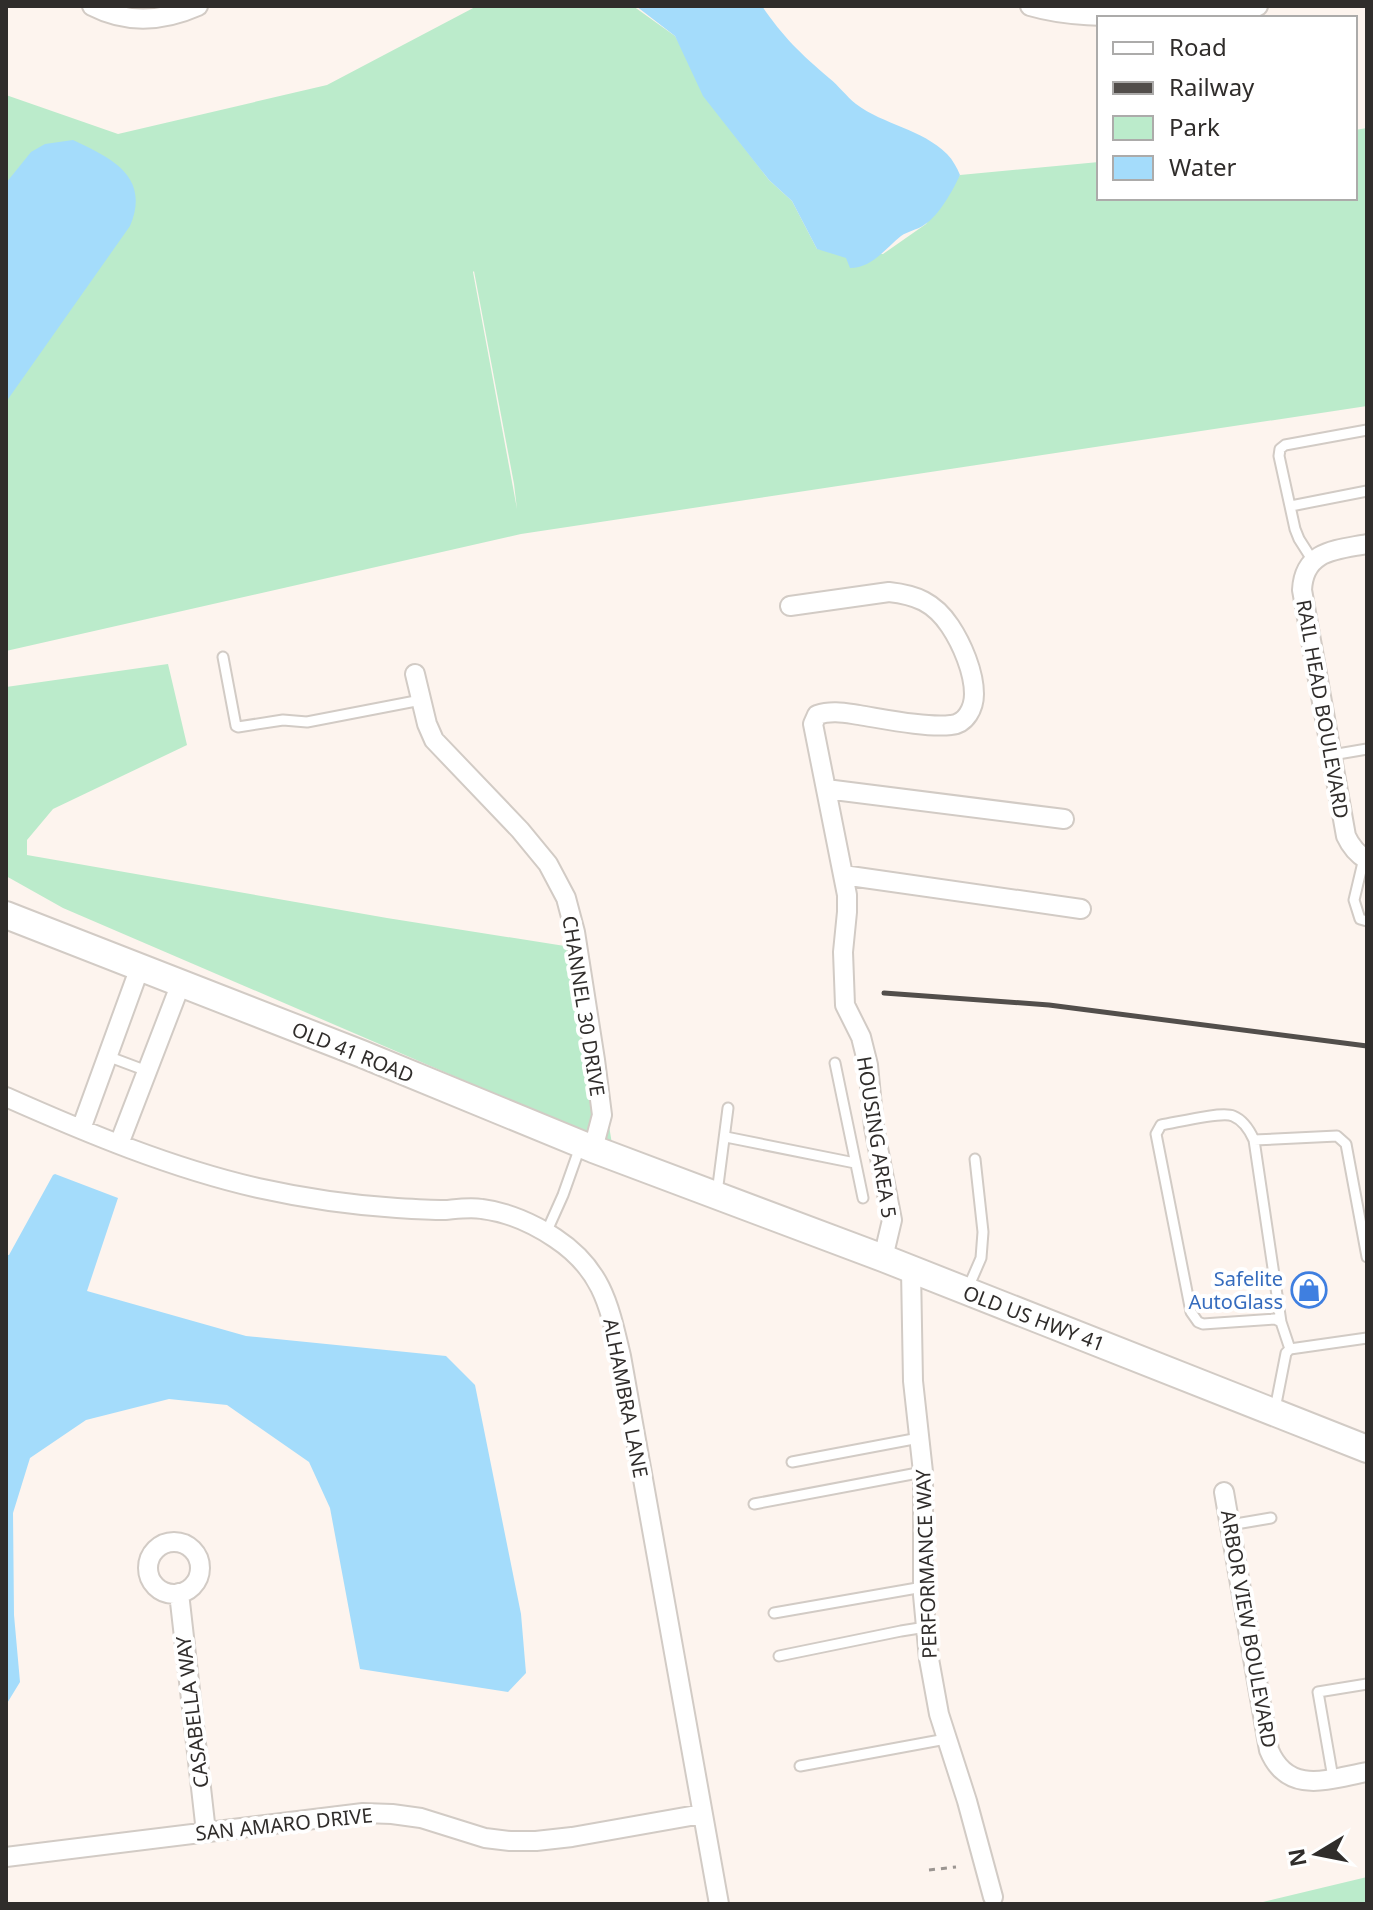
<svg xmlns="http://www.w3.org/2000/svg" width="1373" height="1910" font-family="'Noto Sans',sans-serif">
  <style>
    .green { fill: #bbebcb; fill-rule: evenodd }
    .water { fill: #a4dcfb }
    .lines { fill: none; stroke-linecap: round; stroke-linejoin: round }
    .lane-casing { stroke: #d2cbc5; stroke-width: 13 }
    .street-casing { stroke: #d2cbc5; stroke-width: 22 }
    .secondary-casing { stroke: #d2cbc5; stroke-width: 30 }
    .path { stroke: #9b9591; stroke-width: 3; stroke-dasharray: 6 6; stroke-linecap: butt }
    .lane { stroke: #fff; stroke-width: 9 }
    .street { stroke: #fff; stroke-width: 18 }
    .secondary { stroke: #fff; stroke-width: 26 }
    .rail { stroke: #524e4b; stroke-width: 5 }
    .labels { text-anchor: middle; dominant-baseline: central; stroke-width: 8; stroke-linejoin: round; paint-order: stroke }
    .street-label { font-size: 20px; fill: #302d2b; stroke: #fff }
    .shop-label { font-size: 20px; fill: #366cbe; stroke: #fff; text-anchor: end }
  </style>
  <rect width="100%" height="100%" fill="#fdf4ee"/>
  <path class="green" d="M477,6H633L675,36L722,119L769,180L792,201L817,249L883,254L926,224L960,175L1099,162V198H1355V130L1367,128V406L521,534L6,651V95L118,134L327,85ZM474,271L514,484L517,509L473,272Z
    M168,664L187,745L53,809L27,840V855L387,918L571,947L589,1004L612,1144L63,908L6,876V687Z
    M1367,1877V1904H1259V1903Z"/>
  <path class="water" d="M636,6H762C783,37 801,54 829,78C839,86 846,96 856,104C884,125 922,129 947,154C953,160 957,168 960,175C953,190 939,216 924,225C917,230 908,231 901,236C885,249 872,268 850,268L846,258L817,249L792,201L769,180L703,96L675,36Z
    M73,140C111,158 151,176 130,226L6,402V183L31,152L45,144Z
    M55,1174L118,1198L87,1291L246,1336L446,1356L475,1385L521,1614L526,1673L508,1692L360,1669L330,1508L309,1462L227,1405L169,1399L86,1420L30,1458L13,1513L14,1615L20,1682L6,1705V1255H9L53,1175Z"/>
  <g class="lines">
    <defs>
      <path id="lane" d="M1291,506L1367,491
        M1313,561L1299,539L1295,529L1279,456L1280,449L1285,445L1367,430
        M223,657L236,726L238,727L283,720L307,722L421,700
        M1332,755L1367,749
        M1364,858L1354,900L1360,919L1367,921
        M107,1056L147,1071
        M835,1063L863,1198
        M726,1137L855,1163
        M1254,1140L1281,1322
        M717,1193L728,1108
        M546,1233L563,1195L580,1147
        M968,1288L981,1258L983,1232L975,1159
        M1290,1349L1367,1338
        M1275,1409L1286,1353L1290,1349L1281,1322L1275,1319L1203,1324L1198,1322L1191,1312L1156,1134L1161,1125C1175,1123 1221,1111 1233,1116C1243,1120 1250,1131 1254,1140L1337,1136L1346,1144L1367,1257
        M792,1462L919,1438
        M754,1504L923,1472
        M1230,1525L1271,1518
        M774,1613L923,1587
        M779,1656L901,1631L926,1627
        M800,1766L946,1739
        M1333,1778L1318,1692L1367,1684"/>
      <path id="street" d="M92,6C127,24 162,22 198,6
        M1030,6C1071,18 1112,16 1153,15C1188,15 1224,16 1258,6
        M1367,544C1336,550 1304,550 1302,590L1346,836C1351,847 1357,854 1367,860
        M790,606L889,592C916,595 934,602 950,626C962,644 974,672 974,694C974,708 966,724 951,725C927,728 884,719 859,715C845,713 832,710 817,715L813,724L847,895V912L843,952L845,1005L861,1037L868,1065L874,1127L892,1220L883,1258
        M415,674L427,724L434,740L520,830L548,864L566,898L575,932L595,1060L602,1115L593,1149
        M826,789L1064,819
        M843,875L1081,909
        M6,1097C87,1133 171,1168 258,1188C303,1198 350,1205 397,1208C413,1209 429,1210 445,1210C457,1209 470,1207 482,1209C507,1212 534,1224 555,1238C602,1269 609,1305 621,1356L719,1904
        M81,1129L140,967
        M119,1144L181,983
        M911,1270L913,1381L923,1472V1595L929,1659L939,1714L967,1801L993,1897
        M1224,1492L1269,1750C1288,1796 1329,1779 1367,1772
        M148 1568a26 26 0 1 1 52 0a26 26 0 1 1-52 0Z
        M179,1593L206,1832
        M6,1857L363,1813L392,1814L421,1818L485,1838L510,1841H536L572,1837L702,1814"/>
      <path id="secondary" d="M6,915L362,1054L593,1149L883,1258L1367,1449"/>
    </defs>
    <use href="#lane" class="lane-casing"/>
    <use href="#street" class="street-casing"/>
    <use href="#secondary" class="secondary-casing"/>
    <path class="path" d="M929,1870L956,1867"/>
    <use href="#lane" class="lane"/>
    <use href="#street" class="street"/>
    <use href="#secondary" class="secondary"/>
    <path class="rail" d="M884,993L1049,1005L1367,1046"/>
  </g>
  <defs>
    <symbol id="shop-ring" viewBox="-11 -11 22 22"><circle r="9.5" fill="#fff" stroke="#3f7fe0" stroke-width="1.5"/><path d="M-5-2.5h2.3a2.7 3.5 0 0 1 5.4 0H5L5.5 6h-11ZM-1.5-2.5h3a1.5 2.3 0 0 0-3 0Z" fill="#3f7fe0"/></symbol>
  </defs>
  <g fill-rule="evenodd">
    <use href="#shop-ring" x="1289" y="1270" width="40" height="40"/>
  </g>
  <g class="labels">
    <g class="street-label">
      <text transform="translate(1323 709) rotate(80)">RAIL HEAD BOULEVARD</text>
      <text transform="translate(584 1006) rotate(81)">CHANNEL 30 DRIVE</text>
      <text transform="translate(353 1052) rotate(22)">OLD 41 ROAD</text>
      <text transform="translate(877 1137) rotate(81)">HOUSING AREA 5</text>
      <text transform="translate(1034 1318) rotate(21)">OLD US HWY 41</text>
      <text transform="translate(626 1398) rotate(79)">ALHAMBRA LANE</text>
      <text transform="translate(926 1564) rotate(-92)">PERFORMANCE WAY</text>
      <text transform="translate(1249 1629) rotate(80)">ARBOR VIEW BOULEVARD</text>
      <text transform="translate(192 1712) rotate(-97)">CASABELLA WAY</text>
      <text transform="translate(284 1824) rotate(-6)">SAN AMARO DRIVE</text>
    </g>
    <g class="shop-label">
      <text x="1283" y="1278">Safelite<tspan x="1283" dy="23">AutoGlass</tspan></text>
    </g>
  </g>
  <rect width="1373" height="1910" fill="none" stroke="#302d2b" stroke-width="16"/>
  <rect x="1097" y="16" width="260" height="184" fill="#ffffff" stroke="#acabaa" stroke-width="2"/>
  <rect x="1113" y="42" width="40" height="12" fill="#ffffff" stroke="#acabaa" stroke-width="2"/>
  <text x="1169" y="56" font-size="24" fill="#302d2b">Road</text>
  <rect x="1113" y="82" width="40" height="12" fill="#524e4b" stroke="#acabaa" stroke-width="2"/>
  <text x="1169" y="96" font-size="24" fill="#302d2b">Railway</text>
  <rect x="1113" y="116" width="40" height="24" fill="#bbebcb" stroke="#acabaa" stroke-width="2"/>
  <text x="1169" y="136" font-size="24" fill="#302d2b">Park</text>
  <rect x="1113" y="156" width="40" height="24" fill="#a4dcfb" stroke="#acabaa" stroke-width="2"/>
  <text x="1169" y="176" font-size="24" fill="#302d2b">Water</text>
  <g transform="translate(1317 1854) rotate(260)" stroke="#ffffff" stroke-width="6" paint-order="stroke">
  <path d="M0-6L14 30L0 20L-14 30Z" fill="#302d2b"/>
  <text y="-12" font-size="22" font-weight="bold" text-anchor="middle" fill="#302d2b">N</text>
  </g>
</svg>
